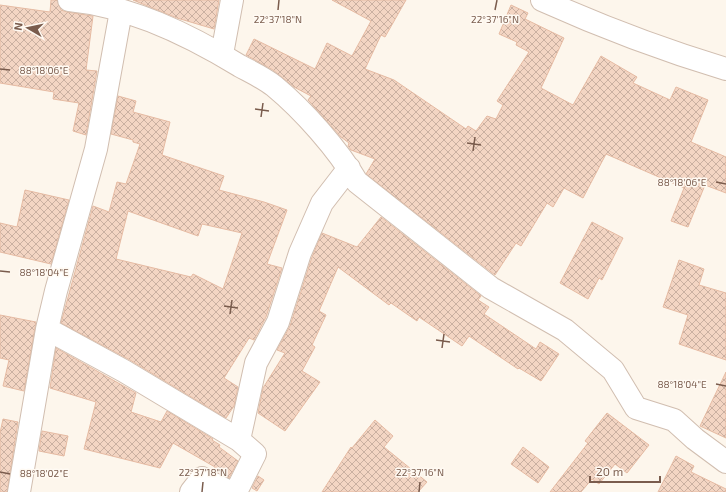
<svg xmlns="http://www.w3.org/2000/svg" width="726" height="492" font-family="'Exo 2',sans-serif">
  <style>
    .building { fill: url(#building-cross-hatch); stroke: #e6bba3; fill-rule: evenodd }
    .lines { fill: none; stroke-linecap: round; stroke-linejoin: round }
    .street-casing { stroke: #d1beb0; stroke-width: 24 }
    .street { stroke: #fff; stroke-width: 22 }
    .ticks { fill: none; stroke: #7a5c4d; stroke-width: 1.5 }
    .ticks-label { font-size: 10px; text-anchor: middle; fill: #7a5c4d; stroke: #fffaf3; stroke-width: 3; stroke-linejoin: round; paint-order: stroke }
  </style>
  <defs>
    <pattern id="building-cross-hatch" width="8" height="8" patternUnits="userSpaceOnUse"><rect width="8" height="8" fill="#f3d5c3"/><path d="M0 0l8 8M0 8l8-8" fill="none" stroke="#cab0a1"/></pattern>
  </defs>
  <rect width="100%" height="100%" fill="#fdf6ec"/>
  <path class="building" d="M51,0H57L61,10L67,12L93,16L86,70L97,71L86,135L73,131L79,103L53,99L54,92L0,83V5L50,12Z
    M133,0H219L214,29L177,18Z
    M332,0H406L385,37L381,35L365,69L394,80L466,129L468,126L476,131L487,116L496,119L503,105L497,101L529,52L516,45L517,42L499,34L511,5L528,13L525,19L564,38L541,88L573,105L601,56L637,77L633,83L670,100L676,87L708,100L691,142L726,157V193L705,185L688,227L671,221L684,188L606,154L583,198L564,188L553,207L547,203L521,246L516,243L495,275L366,174L375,159L351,150L348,146L349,143L341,137L308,100L311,96L294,87L273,70L246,55L254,39L315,69L327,43L352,56L371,21Z
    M118,96L136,101L133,112L170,122L162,155L224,176L219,190L264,202L287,210L267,264L282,268L266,317L254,340L249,338L224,378L238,387L234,406L226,418L130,360L61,323L93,206L109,212L117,182L126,184L140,144L133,142V140L111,134ZM128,211L198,236L202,224L242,233L223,289L193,274L191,277L116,259Z
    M25,190L69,200L51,264L0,252V223L17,227Z
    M381,217L481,296L478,300L489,307L484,314L536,349L540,342L559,354L541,381L519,368L518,369L469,336L462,346L419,317L417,321L391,303L389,305L338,267L319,311L326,315L312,345L315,347L302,371L320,382L285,431L258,413L263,388L285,353L277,350L290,326L312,257L322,233L357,247Z
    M592,222L623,238L602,280L599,278L588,299L560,283Z
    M679,260L704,269L699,285L726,293V360L679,344L688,315L663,307Z
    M0,315L36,322L24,391L3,386L9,360L0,358Z
    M56,348L136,393L131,412L161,422L167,411L213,439L212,440L220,445L219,447L238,461L229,478L213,470L215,467L173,443L160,468L84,449L96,402L50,388Z
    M726,372V438L700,426Z
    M607,413L649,445L627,473L615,464L599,484L592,479L581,492H550L588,443L585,441Z
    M3,419L18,422L7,492H0V433Z
    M375,420L393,436L384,447L427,482L418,492H322L351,447L352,448Z
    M42,431L68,436L64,456L39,451Z
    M523,447L549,467L538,483L511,464Z
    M676,456L694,466L691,472L726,489V492H658Z
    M258,476L264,480L257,491L252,488Z"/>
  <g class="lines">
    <defs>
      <path id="street" d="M69,0C130,6 188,34 240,66C251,72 264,78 274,86C303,110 338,149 357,182L491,288L565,330L613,370L636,408L674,420L695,439L726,462
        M542,0C602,27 663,50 726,69
        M222,54L232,0
        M47,329L124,371L239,440
        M19,492L47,329L56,291L96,149L121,11
        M191,492L202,478L230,492
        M236,492L255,454L239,440L256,363L278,322L300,253L322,203L349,168"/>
    </defs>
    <use href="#street" class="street-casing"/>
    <use href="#street" class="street"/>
  </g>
  <path class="ticks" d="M278,10L279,0M495,10L497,0M0,69L10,70M255,109L269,111M261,117L263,103M467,143L481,145M473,151L475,137M716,182L726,184M0,271L10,272M224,306L238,308M230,314L232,300M436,340L450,342M442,348L444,334M716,384L726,386M0,472L10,474M202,492L203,482M419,492L420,482"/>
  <g class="ticks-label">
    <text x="278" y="23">22°37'18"N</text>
    <text x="495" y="23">22°37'16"N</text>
    <text x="44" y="74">88°18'06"E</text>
    <text x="682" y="186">88°18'06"E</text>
    <text x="44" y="276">88°18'04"E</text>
    <text x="682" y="388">88°18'04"E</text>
    <text x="203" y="476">22°37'18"N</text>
    <text x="420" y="476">22°37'16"N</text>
    <text x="44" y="477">88°18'02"E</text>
  </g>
  <g transform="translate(28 28) rotate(279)" stroke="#fffaf3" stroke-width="3" paint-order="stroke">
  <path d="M0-3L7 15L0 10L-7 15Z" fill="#7a5c4d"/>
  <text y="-6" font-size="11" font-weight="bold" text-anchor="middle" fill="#7a5c4d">N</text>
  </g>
  <path d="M590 476v6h70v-6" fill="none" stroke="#7a5c4d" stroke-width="2"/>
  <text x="596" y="476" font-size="12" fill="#7a5c4d" stroke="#fffaf3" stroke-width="3" paint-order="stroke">20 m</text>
</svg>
